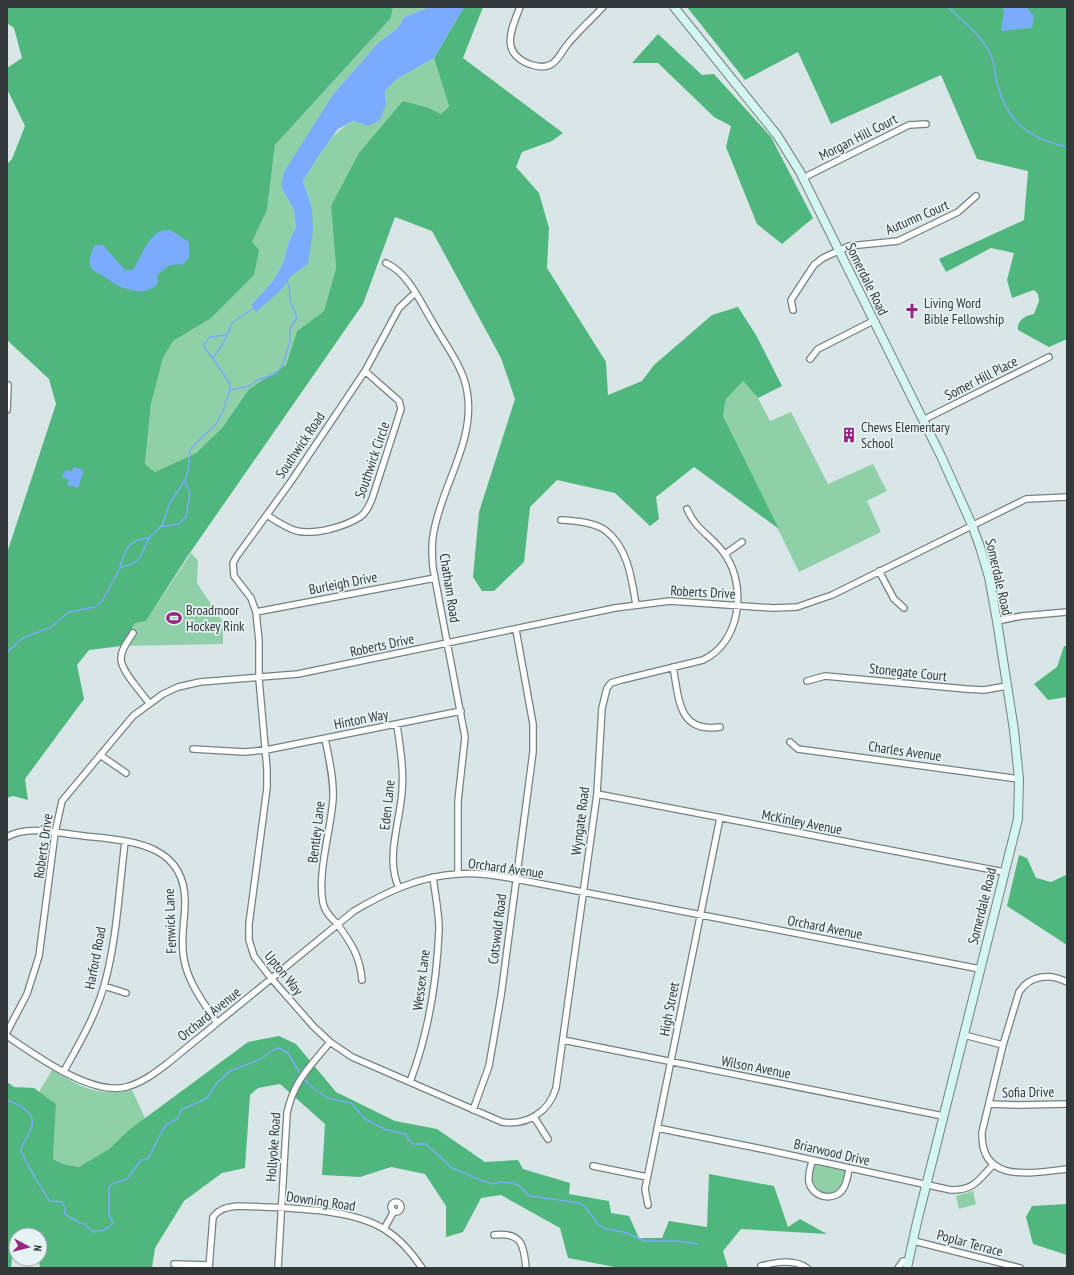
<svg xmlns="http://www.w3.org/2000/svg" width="1074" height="1275" font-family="'PT Sans Narrow',sans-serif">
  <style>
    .green { fill: #90d0a8 }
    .forest { fill: #4fb77d }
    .water { fill: #7aabfc }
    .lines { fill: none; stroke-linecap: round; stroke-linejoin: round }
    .stream { stroke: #7aabfc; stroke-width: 1.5 }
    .street-casing { stroke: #758082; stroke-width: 8 }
    .secondary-casing { stroke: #758082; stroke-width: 10 }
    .street { stroke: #fff; stroke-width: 5.5 }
    .secondary { stroke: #d4f6f1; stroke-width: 8 }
    .labels { text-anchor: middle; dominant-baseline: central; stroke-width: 3.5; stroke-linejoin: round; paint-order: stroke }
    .street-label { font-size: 14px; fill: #323737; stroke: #e6f3f5 }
    .poi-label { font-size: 14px; fill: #323737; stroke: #e6f3f5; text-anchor: start }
  </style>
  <rect width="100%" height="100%" fill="#d9e6e8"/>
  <path class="green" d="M393,7H430L404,17L398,28L378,43L334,93L299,150L281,187L294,210L296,227L289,241L283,263L273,281L251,305L281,290L290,276L302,267L312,208L303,181C318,157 328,135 353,121L368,126L386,104L385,91L397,79L434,58L449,105L441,114L429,108L331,206L336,268L324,311L297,331L286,365L249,389L222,428L196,453L155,472L145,464L151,404L163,358L173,341L210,319L252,242L267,210L275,145L391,18Z
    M743,381L758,398L770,421L791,412L828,484L873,464L887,491L867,501L881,532L799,572L723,416L726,399Z
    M191,553L198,560L197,583L223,622V644L121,646L135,623L146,621Z
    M52,1070C83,1088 95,1096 132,1090L145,1118L109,1149L80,1167L63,1164L53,1159L56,1104L39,1092Z
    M812,1161L849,1169L846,1183L834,1196L815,1192L809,1173Z
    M973,1191L976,1204L959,1209L956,1196Z"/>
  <path class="forest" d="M8,7H393L391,18L275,145L267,210L252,242L259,250L254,275L210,319L173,341L163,358L151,404L145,464L155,472L196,453L222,428L249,389L286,365L297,331L324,311L336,268L331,206L359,153L403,101L429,108L441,114L449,106L434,58L464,7H483L463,58L563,133L552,141L522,152L516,167L539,193L549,228L547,268L606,362L608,395L642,381L654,365L712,315L738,307L756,335L782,386L758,398L743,381L726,399L723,416L779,529L694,467L656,497L659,519L650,526L615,493L557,480L530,507L524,562L494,591H482L473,577L479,512L515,399L501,358L432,231L395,217L363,304L187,557L146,621L135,623L121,646L89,650L77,665L84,699L25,779L28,800L13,796L7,798V553L56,404L49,379L7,340V164L12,159L25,126L7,89V68L22,58L14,28L7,23Z
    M687,7H1067V339L1049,347L1018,330C1017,320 1025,316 1034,314L1039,301L1038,294L1034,290L1012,298L1007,280L1014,253L991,248L946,272L939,259L1024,220L1028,171L977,159L941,75L831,124L798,52L745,80Z
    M658,34L702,75L714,74L771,137L813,218L782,244L757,224L726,147L731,126L714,117L658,63H632Z
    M1064,646H1067V697L1048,700L1034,684L1057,667Z
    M1019,855L1027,858L1036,878L1051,882L1066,875L1067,867V945L1007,906Z
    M279,1036L296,1044L336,1092L395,1121L437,1129L485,1162L518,1160L523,1169L570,1183L569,1194L609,1201L611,1213L629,1216L639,1238H662L669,1221L707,1227L709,1174L774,1186L788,1227L800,1219L827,1234L741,1229L723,1251L728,1268H620L568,1258L560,1228L501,1195L481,1198L463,1232L446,1237V1206L425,1174L391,1167L360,1177L322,1175L325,1124L280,1084L258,1088L250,1095L245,1168L222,1173L184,1201L155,1248L152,1268H40L39,1259H40V1235H16V1247H13L11,1268H7V1082L14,1087L34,1088L56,1104L53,1159L63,1164L79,1167L109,1149L129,1130L248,1042Z
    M1067,1204V1255L1033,1244L1026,1217L1032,1206Z"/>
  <path class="water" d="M430,7H464L434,58L397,79L385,91L386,104L380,120L368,126L353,121L338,129L319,155L303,181L312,208L313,231L308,264L291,276L281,290L256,312L251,305L273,281L283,263L289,241L296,227L294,210L281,187L284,172L334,93L378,43L398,28L404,17Z
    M1001,7H1026L1034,16L1032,28L1001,31L1004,11Z
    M164,230H170L189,242V258L182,265C169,263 166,268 157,276L158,283C147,296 128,291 115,284C111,282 108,279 105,277C99,273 93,272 90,266C88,260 92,250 95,245H103L125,270H132C141,259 148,233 164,230Z
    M73,467L84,470L78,488L67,485L69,480L62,477L65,470L72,472Z"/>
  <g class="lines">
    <path class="stream" d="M948,7C963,21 980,34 990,53C995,63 994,72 997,83C1007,122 1028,138 1067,147
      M213,358L225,340L232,323L255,307
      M231,390L249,386L258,380L277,373L283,364L290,342V328L297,318C296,312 293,309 291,303C288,295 292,286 286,280
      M160,527L178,524L186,517L190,493L185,482
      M120,568C124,550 129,539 149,538
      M7,652L23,638L51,627L69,612L95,607L103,600L120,568L134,563L140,558L149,538L162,525L170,503L185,480L189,467V454L192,447L216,424L223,411L230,390V384L213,358L205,349L204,344L210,337L227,335
      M303,1078L313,1088L328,1098L351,1103L365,1119L384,1129L405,1134L412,1144H426L452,1168L483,1181L493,1184L500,1182L512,1183L518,1185L530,1196L580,1203L585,1207L598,1224L603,1228L627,1233L645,1241H676L698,1244
      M7,1100C26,1107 41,1116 27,1137C25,1141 21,1146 21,1151C21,1154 46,1197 50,1201L62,1202L65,1208V1214C70,1218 76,1219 79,1223L84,1224L93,1232C101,1231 107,1230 113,1223L109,1215V1188L112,1184L127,1179L141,1160L148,1159L162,1131L166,1125L177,1119L181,1110L207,1098L216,1084L230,1071L261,1059L273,1050L279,1048L288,1053L301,1075"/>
    <defs>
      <path id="street" d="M520,7C511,30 499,54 532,65C539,67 545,68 552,64C559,59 562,51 567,45C578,31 591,20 603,7
        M803,178L909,125L926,124
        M386,263C409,274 419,300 432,321C444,343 463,366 467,391C476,440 442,485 434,531C431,543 432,555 433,568L465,737L458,801V874
        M415,293L399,308L365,371L292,480L237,556L233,563L234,576L251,598L256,612L259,641V679L267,769V788L249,924V940L254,956L271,978L313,1026L330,1042L352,1057L502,1122C527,1126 549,1112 556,1088L597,794L602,708L607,688L611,683L621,680L703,660C740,643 747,588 726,556C714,537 696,531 687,509
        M793,310L791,300L814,265L823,258L849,246L898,241L958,212L976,196
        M810,359L818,349L873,321
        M7,410L8,385
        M923,420L1049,357
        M267,515C276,521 286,528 297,531C315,535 344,527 360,517C366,513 369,506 372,499L401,409L399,401L365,371
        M561,520C575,521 593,522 605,530C628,547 632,580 636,605
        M725,554L742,542
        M879,571L894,599L904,608
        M256,612L435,578
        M997,621L1022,616L1067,612
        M133,633C128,641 121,649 121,658C120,670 142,693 149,703
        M673,667C679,698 678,734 720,727
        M807,681L825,676L966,689L984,690L1007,686
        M397,725C400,747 404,769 402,792C400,822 385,859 399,888
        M325,739C329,758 334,780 333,799C331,830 317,873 323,903C325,913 332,918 338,925C352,944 360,957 362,980
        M790,742L798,749L1019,779
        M193,749L244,752L266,750L461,711
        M100,755L126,773
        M597,794L1004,872
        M7,837C29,824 60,834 84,836C128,841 185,842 185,902C185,921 180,939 184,959C188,983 204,1003 217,1023
        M1067,982C1050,973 1030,975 1019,992L1003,1045L982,1132C980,1184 1031,1173 1067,1169
        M104,986L126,993
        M7,1032L27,994L39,956L55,833L62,801L133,716L163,694L178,687L200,682L298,674L615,608L670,601L773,608L797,607L832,595L1026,499L1067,497
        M964,1035L1003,1045
        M7,1036C35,1055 91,1096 126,1087C142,1083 155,1073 168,1063L354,911C386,892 420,876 458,874C477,872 497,876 516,879L980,969
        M563,1040L943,1116
        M64,1071C79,1044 95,1017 104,986C117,940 119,889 125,842
        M410,1082C428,1034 437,981 439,929C439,912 435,894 433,877
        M989,1104L1021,1105L1067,1104
        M473,1110L489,1066L501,996L533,752V724L516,630
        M534,1117L548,1139
        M657,1128L762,1149L951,1190C975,1190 978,1180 993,1165
        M812,1161C810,1168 808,1175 809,1182C813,1199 837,1202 844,1187C847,1182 848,1174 849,1169
        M593,1166L647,1177
        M391 1207a5 5 0 1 1 10 0a5 5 0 1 1-10 0Z
        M648,1205L645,1189L720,818
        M384,1229L394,1211
        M494,1235C521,1232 524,1244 526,1268
        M914,1241L1020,1268
        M174,1264L209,1265
        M761,1266C776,1262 793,1259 807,1268
        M209,1268L213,1217C220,1208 228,1207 239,1206C281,1208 348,1207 384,1229C399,1238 412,1253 422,1268
        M278,1268L287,1113C294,1080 310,1067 330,1042
        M898,1268L903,1261H909"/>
      <path id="secondary" d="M674,7L777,135L800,172L941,456L972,525L980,547L989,577L997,621L1014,730L1019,779L1018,819L917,1222L907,1268"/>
    </defs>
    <use href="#street" class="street-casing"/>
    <use href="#secondary" class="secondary-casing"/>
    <use href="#street" class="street"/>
    <use href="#secondary" class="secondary"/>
  </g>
  <defs>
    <symbol id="church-bare" viewBox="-9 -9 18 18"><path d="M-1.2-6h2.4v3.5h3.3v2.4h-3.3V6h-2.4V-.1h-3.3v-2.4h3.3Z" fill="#982480" stroke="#e6f3f5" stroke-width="2.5" paint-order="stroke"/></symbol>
    <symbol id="building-bare" viewBox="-9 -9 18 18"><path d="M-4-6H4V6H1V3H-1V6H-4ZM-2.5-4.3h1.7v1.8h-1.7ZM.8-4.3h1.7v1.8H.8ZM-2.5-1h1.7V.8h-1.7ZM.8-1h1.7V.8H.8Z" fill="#982480" stroke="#e6f3f5" stroke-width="2.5" paint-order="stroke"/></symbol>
    <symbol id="stadium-bare" viewBox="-9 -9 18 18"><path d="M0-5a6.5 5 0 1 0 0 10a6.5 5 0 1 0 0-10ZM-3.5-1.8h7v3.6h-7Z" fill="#982480" stroke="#e6f3f5" stroke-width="2.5" paint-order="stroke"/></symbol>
  </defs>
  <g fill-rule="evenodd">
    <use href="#church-bare" x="901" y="300" width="22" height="22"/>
    <use href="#building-bare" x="838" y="424" width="22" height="22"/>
    <use href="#stadium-bare" x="163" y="607" width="22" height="22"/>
  </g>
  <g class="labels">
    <g class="street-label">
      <text transform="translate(858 137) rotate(-27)">Morgan Hill Court</text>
      <text transform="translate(917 217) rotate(-23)">Autumn Court</text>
      <text transform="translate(867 279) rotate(64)">Somerdale Road</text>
      <text transform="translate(981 378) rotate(-27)">Somer Hill Place</text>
      <text transform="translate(300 445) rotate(-56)">Southwick Road</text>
      <text transform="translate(372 460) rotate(-71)">Southwick Circle</text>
      <text transform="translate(999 577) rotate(77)">Somerdale Road</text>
      <text transform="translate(343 583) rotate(-11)">Burleigh Drive</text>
      <text transform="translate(450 588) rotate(81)">Chatham Road</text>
      <text transform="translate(703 592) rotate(3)">Roberts Drive</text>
      <text transform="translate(382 645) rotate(-12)">Roberts Drive</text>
      <text transform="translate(908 672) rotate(6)">Stonegate Court</text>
      <text transform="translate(361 719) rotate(-11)">Hinton Way</text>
      <text transform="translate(905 751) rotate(8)">Charles Avenue</text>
      <text transform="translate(387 805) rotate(-84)">Eden Lane</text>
      <text transform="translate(580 821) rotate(-83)">Wyngate Road</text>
      <text transform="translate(802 822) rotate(11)">McKinley Avenue</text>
      <text transform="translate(316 832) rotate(-83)">Bentley Lane</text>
      <text transform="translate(43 846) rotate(-82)">Roberts Drive</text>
      <text transform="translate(506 868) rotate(8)">Orchard Avenue</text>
      <text transform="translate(982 906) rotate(-76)">Somerdale Road</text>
      <text transform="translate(170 921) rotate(-92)">Fenwick Lane</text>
      <text transform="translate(825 927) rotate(11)">Orchard Avenue</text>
      <text transform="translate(497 929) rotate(-83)">Cotswold Road</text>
      <text transform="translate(95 958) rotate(-79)">Harford Road</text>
      <text transform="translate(284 973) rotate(51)">Upton Way</text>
      <text transform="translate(421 980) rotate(-83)">Wessex Lane</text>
      <text transform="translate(669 1009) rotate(-79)">High Street</text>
      <text transform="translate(209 1014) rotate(-39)">Orchard Avenue</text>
      <text transform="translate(756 1067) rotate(11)">Wilson Avenue</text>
      <text transform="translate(1028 1092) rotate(-1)">Sofia Drive</text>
      <text transform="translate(273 1147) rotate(-86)">Hollyoke Road</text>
      <text transform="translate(832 1152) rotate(13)">Briarwood Drive</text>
      <text transform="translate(321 1201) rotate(8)">Downing Road</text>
      <text transform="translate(970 1243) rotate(15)">Poplar Terrace</text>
    </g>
    <g class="poi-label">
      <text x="924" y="303">Living Word<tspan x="924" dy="16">Bible Fellowship</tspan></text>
      <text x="861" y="427">Chews Elementary<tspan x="861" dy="16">School</tspan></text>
      <text x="186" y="610">Broadmoor<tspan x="186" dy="16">Hockey Rink</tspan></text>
    </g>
  </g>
  <rect width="1074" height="1275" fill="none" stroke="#323737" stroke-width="16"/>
  <g transform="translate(28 1247) rotate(97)"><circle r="19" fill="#e6f3f5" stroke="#9ea8a9"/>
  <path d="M0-3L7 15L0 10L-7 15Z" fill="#982480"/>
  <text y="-6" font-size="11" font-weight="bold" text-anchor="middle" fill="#323737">N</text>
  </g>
</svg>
